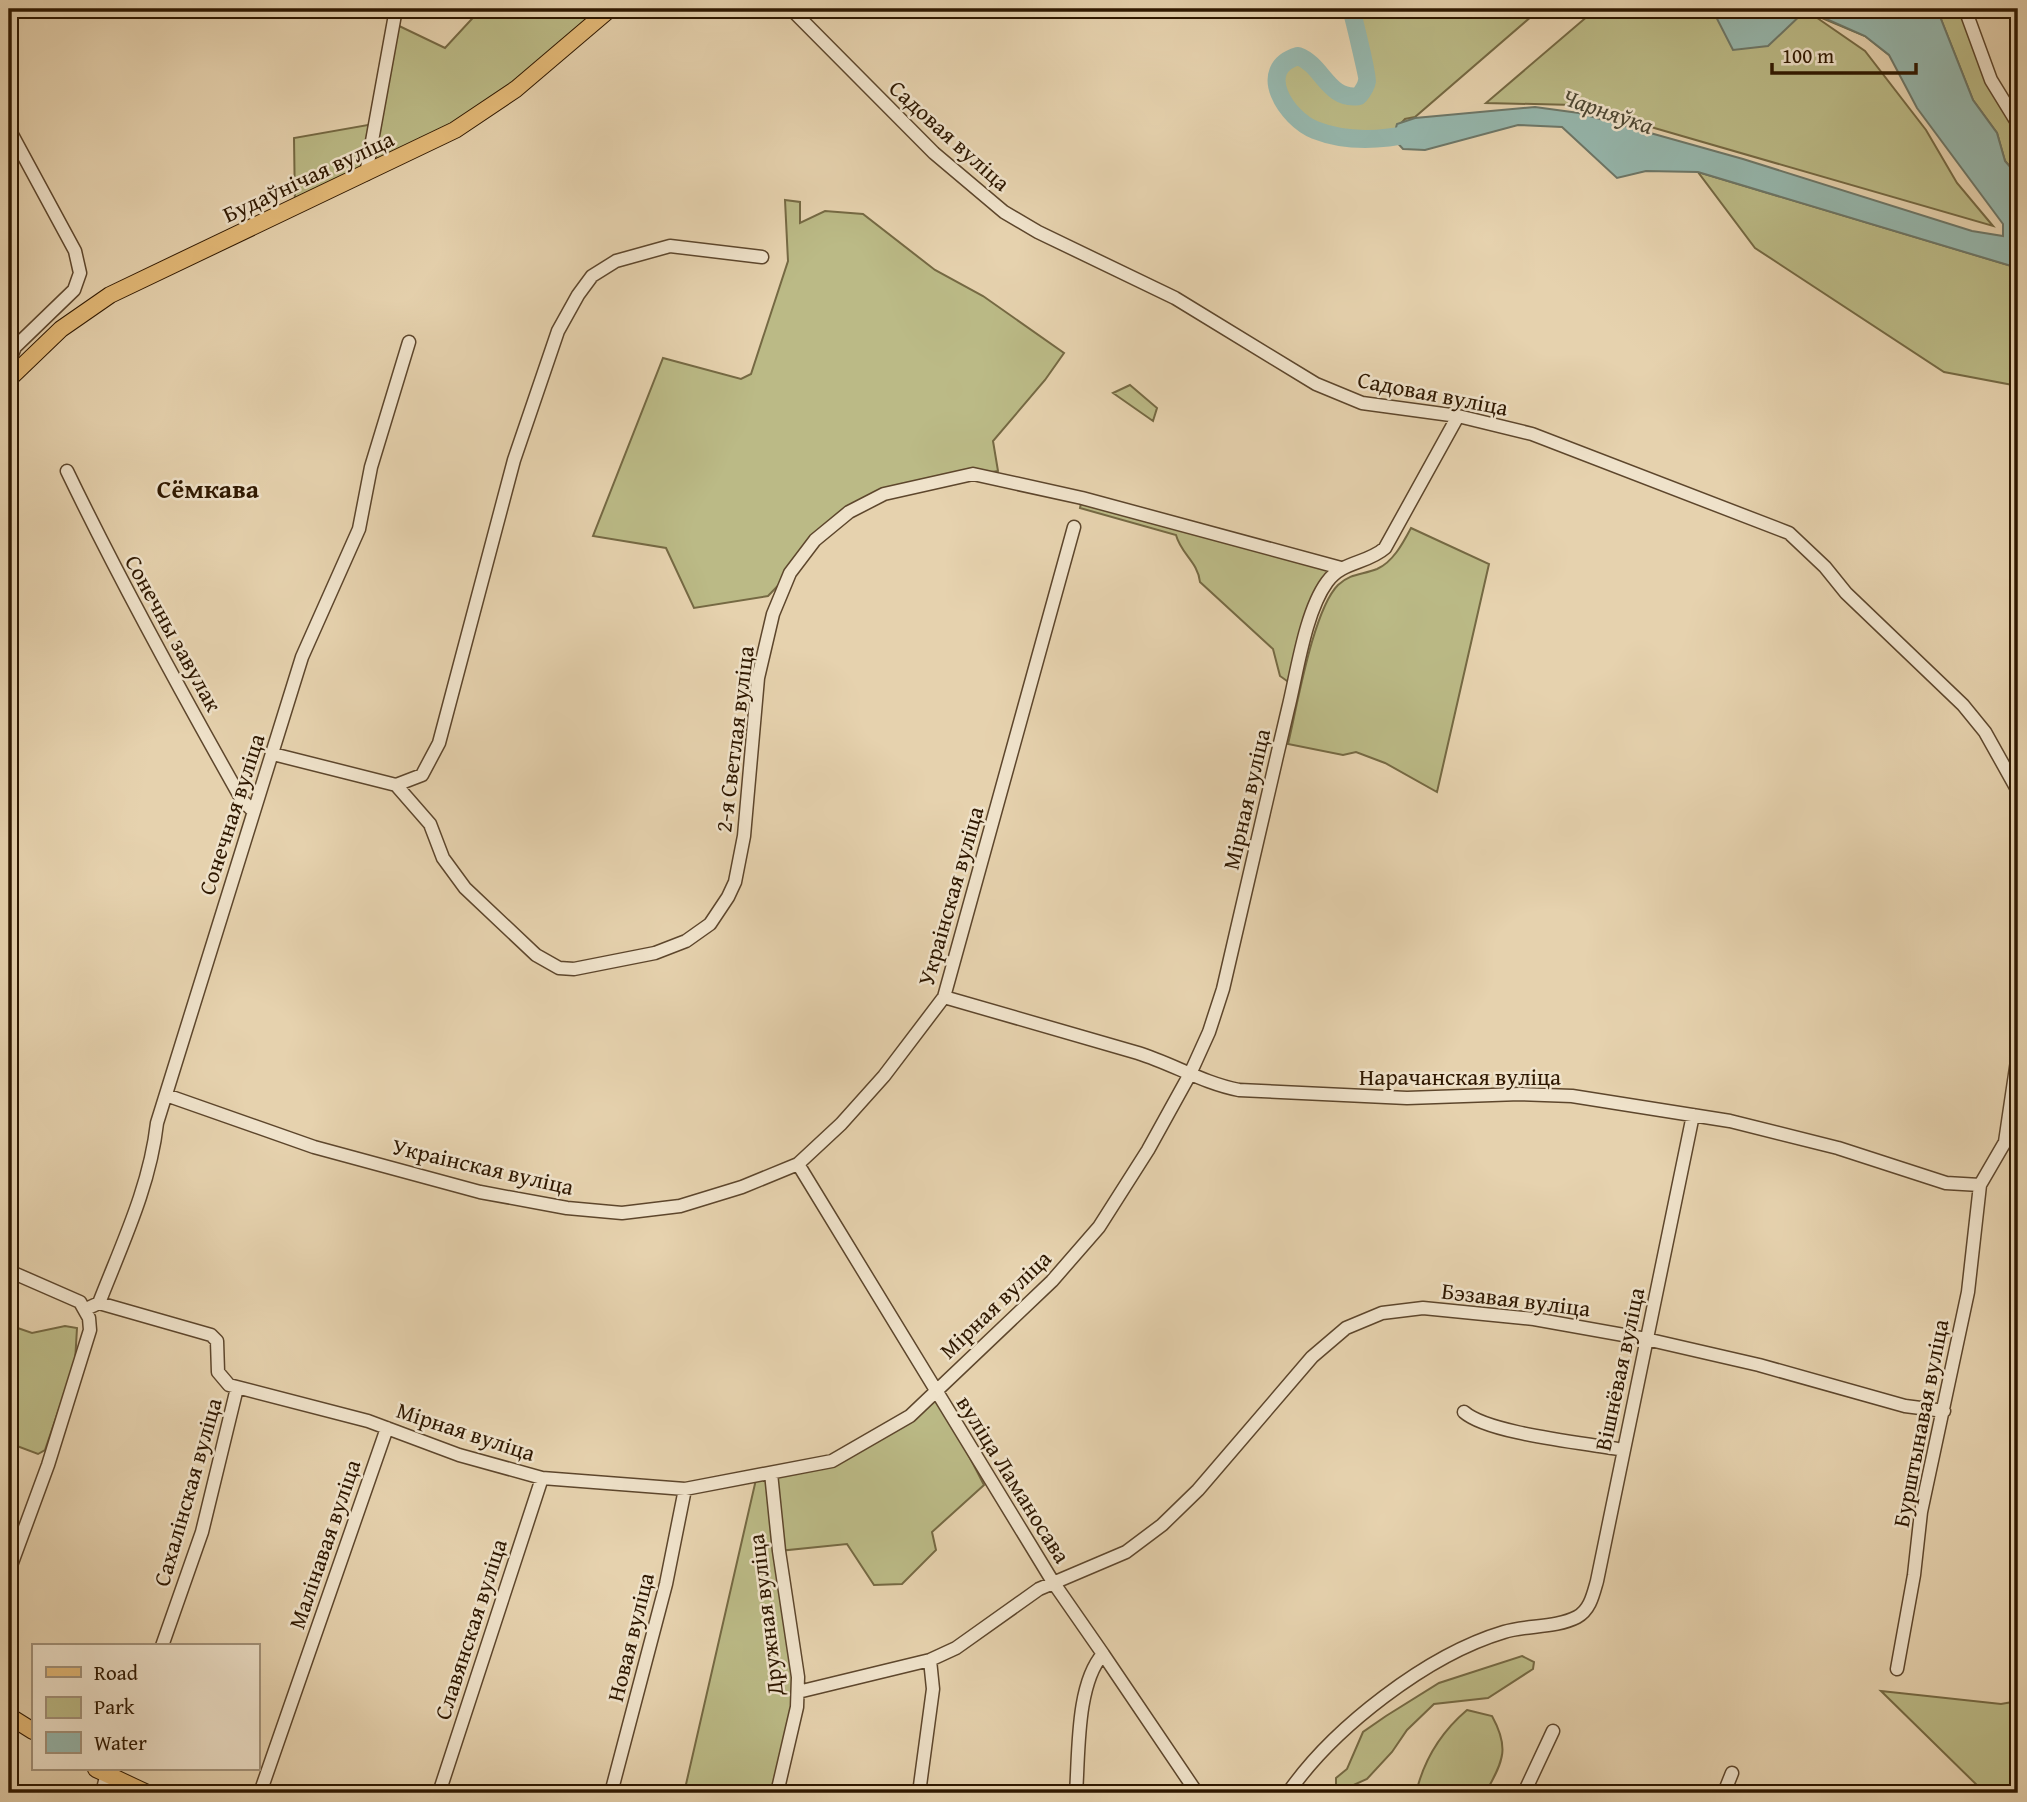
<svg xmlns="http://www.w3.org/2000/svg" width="2027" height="1802" font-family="'Gentium Book Plus',serif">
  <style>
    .green { fill: #bbba86; stroke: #756943; stroke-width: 2 }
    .water { fill: #96b7ad; stroke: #6d7768; stroke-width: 2 }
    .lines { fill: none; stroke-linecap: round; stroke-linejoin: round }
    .river { stroke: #96b7ad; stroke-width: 18 }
    .minor-casing { stroke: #5d462c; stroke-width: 15 }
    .major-casing { stroke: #2f1800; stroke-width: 18 }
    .minor { stroke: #efe2ca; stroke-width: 12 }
    .major { stroke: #e3b977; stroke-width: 16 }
    .labels { text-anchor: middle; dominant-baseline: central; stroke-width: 5; stroke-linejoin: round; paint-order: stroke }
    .street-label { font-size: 23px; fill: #2f1800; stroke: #efe2ca }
    .water-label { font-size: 24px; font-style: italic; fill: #4e4834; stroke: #efe2ca }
    .quarter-label { font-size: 26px; font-weight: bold; fill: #2f1800; stroke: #efe2ca }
  </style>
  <rect width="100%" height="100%" fill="#e6d2ae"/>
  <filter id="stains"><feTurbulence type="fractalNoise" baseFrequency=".00286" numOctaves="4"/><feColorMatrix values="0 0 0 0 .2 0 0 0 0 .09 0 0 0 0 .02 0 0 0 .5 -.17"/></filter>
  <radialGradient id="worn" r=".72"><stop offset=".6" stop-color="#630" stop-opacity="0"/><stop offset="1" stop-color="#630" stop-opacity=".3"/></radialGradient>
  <path class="green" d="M481,9H610L516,89L295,207L294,138L374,124L393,23L445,48Z
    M1351,9H1540L1415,117L1405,119L1394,131L1393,138C1351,143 1255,131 1281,66L1298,56C1323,65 1328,101 1359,96L1368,80Z
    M1596,9H1861L1889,55L1865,36L1810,13L1865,51L1926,130L1957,183L1993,226L1575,105L1486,103Z
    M1937,9H1965L1978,48L2018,124V176L2005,161L1997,133L1973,100Z
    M1698,172L2018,268V386L1944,372L1755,248Z
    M785,200L800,202V223L825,211L863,214L935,270L983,296L1064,353L1045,380L993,441L998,471L928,482L849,512L768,596L694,608L666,548L593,536L663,358L741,379L751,374L788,261Z
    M1130,385L1157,408L1153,421L1113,393Z
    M1082,498L1341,568L1325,585L1294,686L1280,676L1273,649L1200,582C1198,562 1181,554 1176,535L1080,508Z
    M1411,528L1489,564L1437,792L1385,763L1356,752L1343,755L1288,744C1297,707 1313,610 1338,585C1351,573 1362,575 1377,569C1393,562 1403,543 1411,528Z
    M9,1325L32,1333L65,1326L77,1328L75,1362L45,1450L38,1454L9,1443Z
    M936,1392L984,1485L932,1532L936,1550L902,1584L874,1585L847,1544L779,1551L798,1676L777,1793H684L757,1475L832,1461Z
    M1522,1656L1534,1662L1533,1669L1488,1698L1434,1704L1407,1730L1392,1752L1367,1779L1336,1793V1778L1347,1769L1363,1732L1386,1716L1439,1683Z
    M1881,1691L2001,1704L2018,1701V1793H1985Z
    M1467,1710L1492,1716C1509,1747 1504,1760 1487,1790L1485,1793H1416C1424,1759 1440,1733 1467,1710Z"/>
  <path class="water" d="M1712,9H1937L1973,100L1997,133L2005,161L2018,176V268L1698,172L1646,171L1617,178L1562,127L1518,125L1425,150L1403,149L1393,138L1397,124L1415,118L1535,107L1579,113L1743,159L1972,231L2003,236V224L1917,108L1889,55L1865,36L1806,10L1768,46L1733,50Z"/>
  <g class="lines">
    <path class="river" d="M1351,9C1354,19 1368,77 1367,81C1366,87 1363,91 1359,96C1328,101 1323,65 1298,56C1254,69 1287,119 1315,130C1348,143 1382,140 1416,133"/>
    <defs>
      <path id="minor" d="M791,9L934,153L1004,212L1038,232L1175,298L1316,384L1362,403L1458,416L1532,434L1789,533L1825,567L1846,593L1963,705L1985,732L2018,791
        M1965,9L1991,80L2018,124
        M9,129L75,251L80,273L74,290L15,347L9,362
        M366,174L396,9
        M67,471C121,583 181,692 242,800L253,811
        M273,754L396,785L430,824L443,858L465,888L536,955L559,968L574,969L655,953L686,941L710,924L728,897L735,882L744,836L758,678L773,614L790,573L815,540L849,512L884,494L973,474L1082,498L1341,568
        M396,785L422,775L439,743L514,460L558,331L578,295L592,276L616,261L670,246L762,257
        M944,997L1138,1053C1173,1064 1203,1083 1239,1090L1407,1098L1520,1094L1572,1096L1730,1121L1838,1148L1946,1183L1980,1185
        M166,1095L314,1147L480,1192L567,1208L622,1213L680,1206L742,1187L798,1164L841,1124L884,1076L944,997L1074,527
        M798,1164L1053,1582L1103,1654C1076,1684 1079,1754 1076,1793
        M9,1271L80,1302L89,1318L90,1330L48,1465L9,1571
        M99,1303C122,1244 150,1186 157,1123L302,657L359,529L371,467L409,342
        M86,1309L99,1303L211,1335L217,1341L218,1372L229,1385L368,1421L459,1455L542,1478L685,1489L832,1461L910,1416L1052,1281L1099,1227L1148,1150L1190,1074L1209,1032L1223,989C1245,895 1266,802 1288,709C1297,673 1305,612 1327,582C1342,561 1367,564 1385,548L1458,416
        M1464,1412C1489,1434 1587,1443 1623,1450
        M771,1473L779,1551L798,1677L797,1707L777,1793
        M162,1646L202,1532L237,1388
        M1103,1654L1197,1793
        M1897,1669L1914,1575L1921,1512L1968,1292L1980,1185L2005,1142L2018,1054
        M798,1692L930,1660L956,1648L1039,1589L1126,1552L1162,1525L1198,1490L1312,1357L1346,1328L1382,1313L1423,1308L1534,1319L1646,1339L1759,1365L1905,1406L1944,1411
        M102,1793L107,1773
        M260,1793L387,1428
        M439,1793L542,1478
        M611,1793L666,1584L685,1489
        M919,1793L933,1689L930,1660
        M1288,1793C1333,1728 1427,1655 1504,1632C1526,1625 1556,1628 1577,1617C1590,1610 1593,1595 1597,1581L1693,1115
        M1524,1793L1553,1731
        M1724,1793L1732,1773"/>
      <path id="major" d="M9,379L61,329L110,295L455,130L516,89L610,9
        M9,1716L33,1731
        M96,1769L147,1793"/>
    </defs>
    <use href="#minor" class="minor-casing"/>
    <use href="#major" class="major-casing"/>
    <use href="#minor" class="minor"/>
    <use href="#major" class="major"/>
  </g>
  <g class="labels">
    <g class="street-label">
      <text transform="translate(950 135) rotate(42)">Садовая вуліца</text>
      <text transform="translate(308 176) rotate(-25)">Будаўнічая вуліца</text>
      <text transform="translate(1433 393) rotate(11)">Садовая вуліца</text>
      <text transform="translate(174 633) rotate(61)">Сонечны завулак</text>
      <text transform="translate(734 739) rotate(-83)">2-я Светлая вуліца</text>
      <text transform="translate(1246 799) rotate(-77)">Мірная вуліца</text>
      <text transform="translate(231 814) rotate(-72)">Сонечная вуліца</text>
      <text transform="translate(950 896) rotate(-74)">Украінская вуліца</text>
      <text x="1460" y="1076">Нарачанская вуліца</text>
      <text transform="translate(483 1166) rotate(13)">Украінская вуліца</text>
      <text transform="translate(1516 1299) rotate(7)">Бэзавая вуліца</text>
      <text transform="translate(995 1304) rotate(-44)">Мірная вуліца</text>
      <text transform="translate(1619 1369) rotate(-78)">Вішнёвая вуліца</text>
      <text transform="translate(1920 1423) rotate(-79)">Бурштынавая вуліца</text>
      <text transform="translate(466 1431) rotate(18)">Мірная вуліца</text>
      <text transform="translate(1014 1479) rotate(58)">вуліца Ламаносава</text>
      <text transform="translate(187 1492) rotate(-74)">Сахалінская вуліца</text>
      <text transform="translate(324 1544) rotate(-71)">Малінавая вуліца</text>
      <text transform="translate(765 1615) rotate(-97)">Дружная вуліца</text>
      <text transform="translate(470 1629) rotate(-72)">Славянская вуліца</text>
      <text transform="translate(630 1637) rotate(-76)">Новая вуліца</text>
    </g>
    <g class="water-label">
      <text transform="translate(1608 111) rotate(19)">Чарняўка</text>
    </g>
    <g class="quarter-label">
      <text x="208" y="488">Сёмкава</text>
    </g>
  </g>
  <rect width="2027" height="1802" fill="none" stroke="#e6d2ae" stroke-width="35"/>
  <rect x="10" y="10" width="2006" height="1781" fill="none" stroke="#2f1800" stroke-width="3.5"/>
  <rect x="18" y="18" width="1992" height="1767" fill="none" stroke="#2f1800" stroke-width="2"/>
  <rect x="32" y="1644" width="228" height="126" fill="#efe2ca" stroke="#a29179" stroke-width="2"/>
  <rect x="46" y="1667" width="35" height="10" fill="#e3b977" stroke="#a29179" stroke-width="2"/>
  <text x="94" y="1680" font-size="21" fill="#2f1800">Road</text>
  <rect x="46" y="1697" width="35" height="21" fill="#bbba86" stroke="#a29179" stroke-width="2"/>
  <text x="94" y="1714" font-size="21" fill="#2f1800">Park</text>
  <rect x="46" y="1732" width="35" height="21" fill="#96b7ad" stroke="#a29179" stroke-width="2"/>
  <text x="94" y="1750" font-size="21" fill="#2f1800">Water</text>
  <path d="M1772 63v10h144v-10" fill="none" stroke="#2f1800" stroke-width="3.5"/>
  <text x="1782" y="63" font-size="21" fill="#2f1800" stroke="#efe2ca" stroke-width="5" paint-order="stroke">100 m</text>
  <rect width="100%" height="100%" filter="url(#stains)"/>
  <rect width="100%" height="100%" fill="url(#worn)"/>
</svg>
